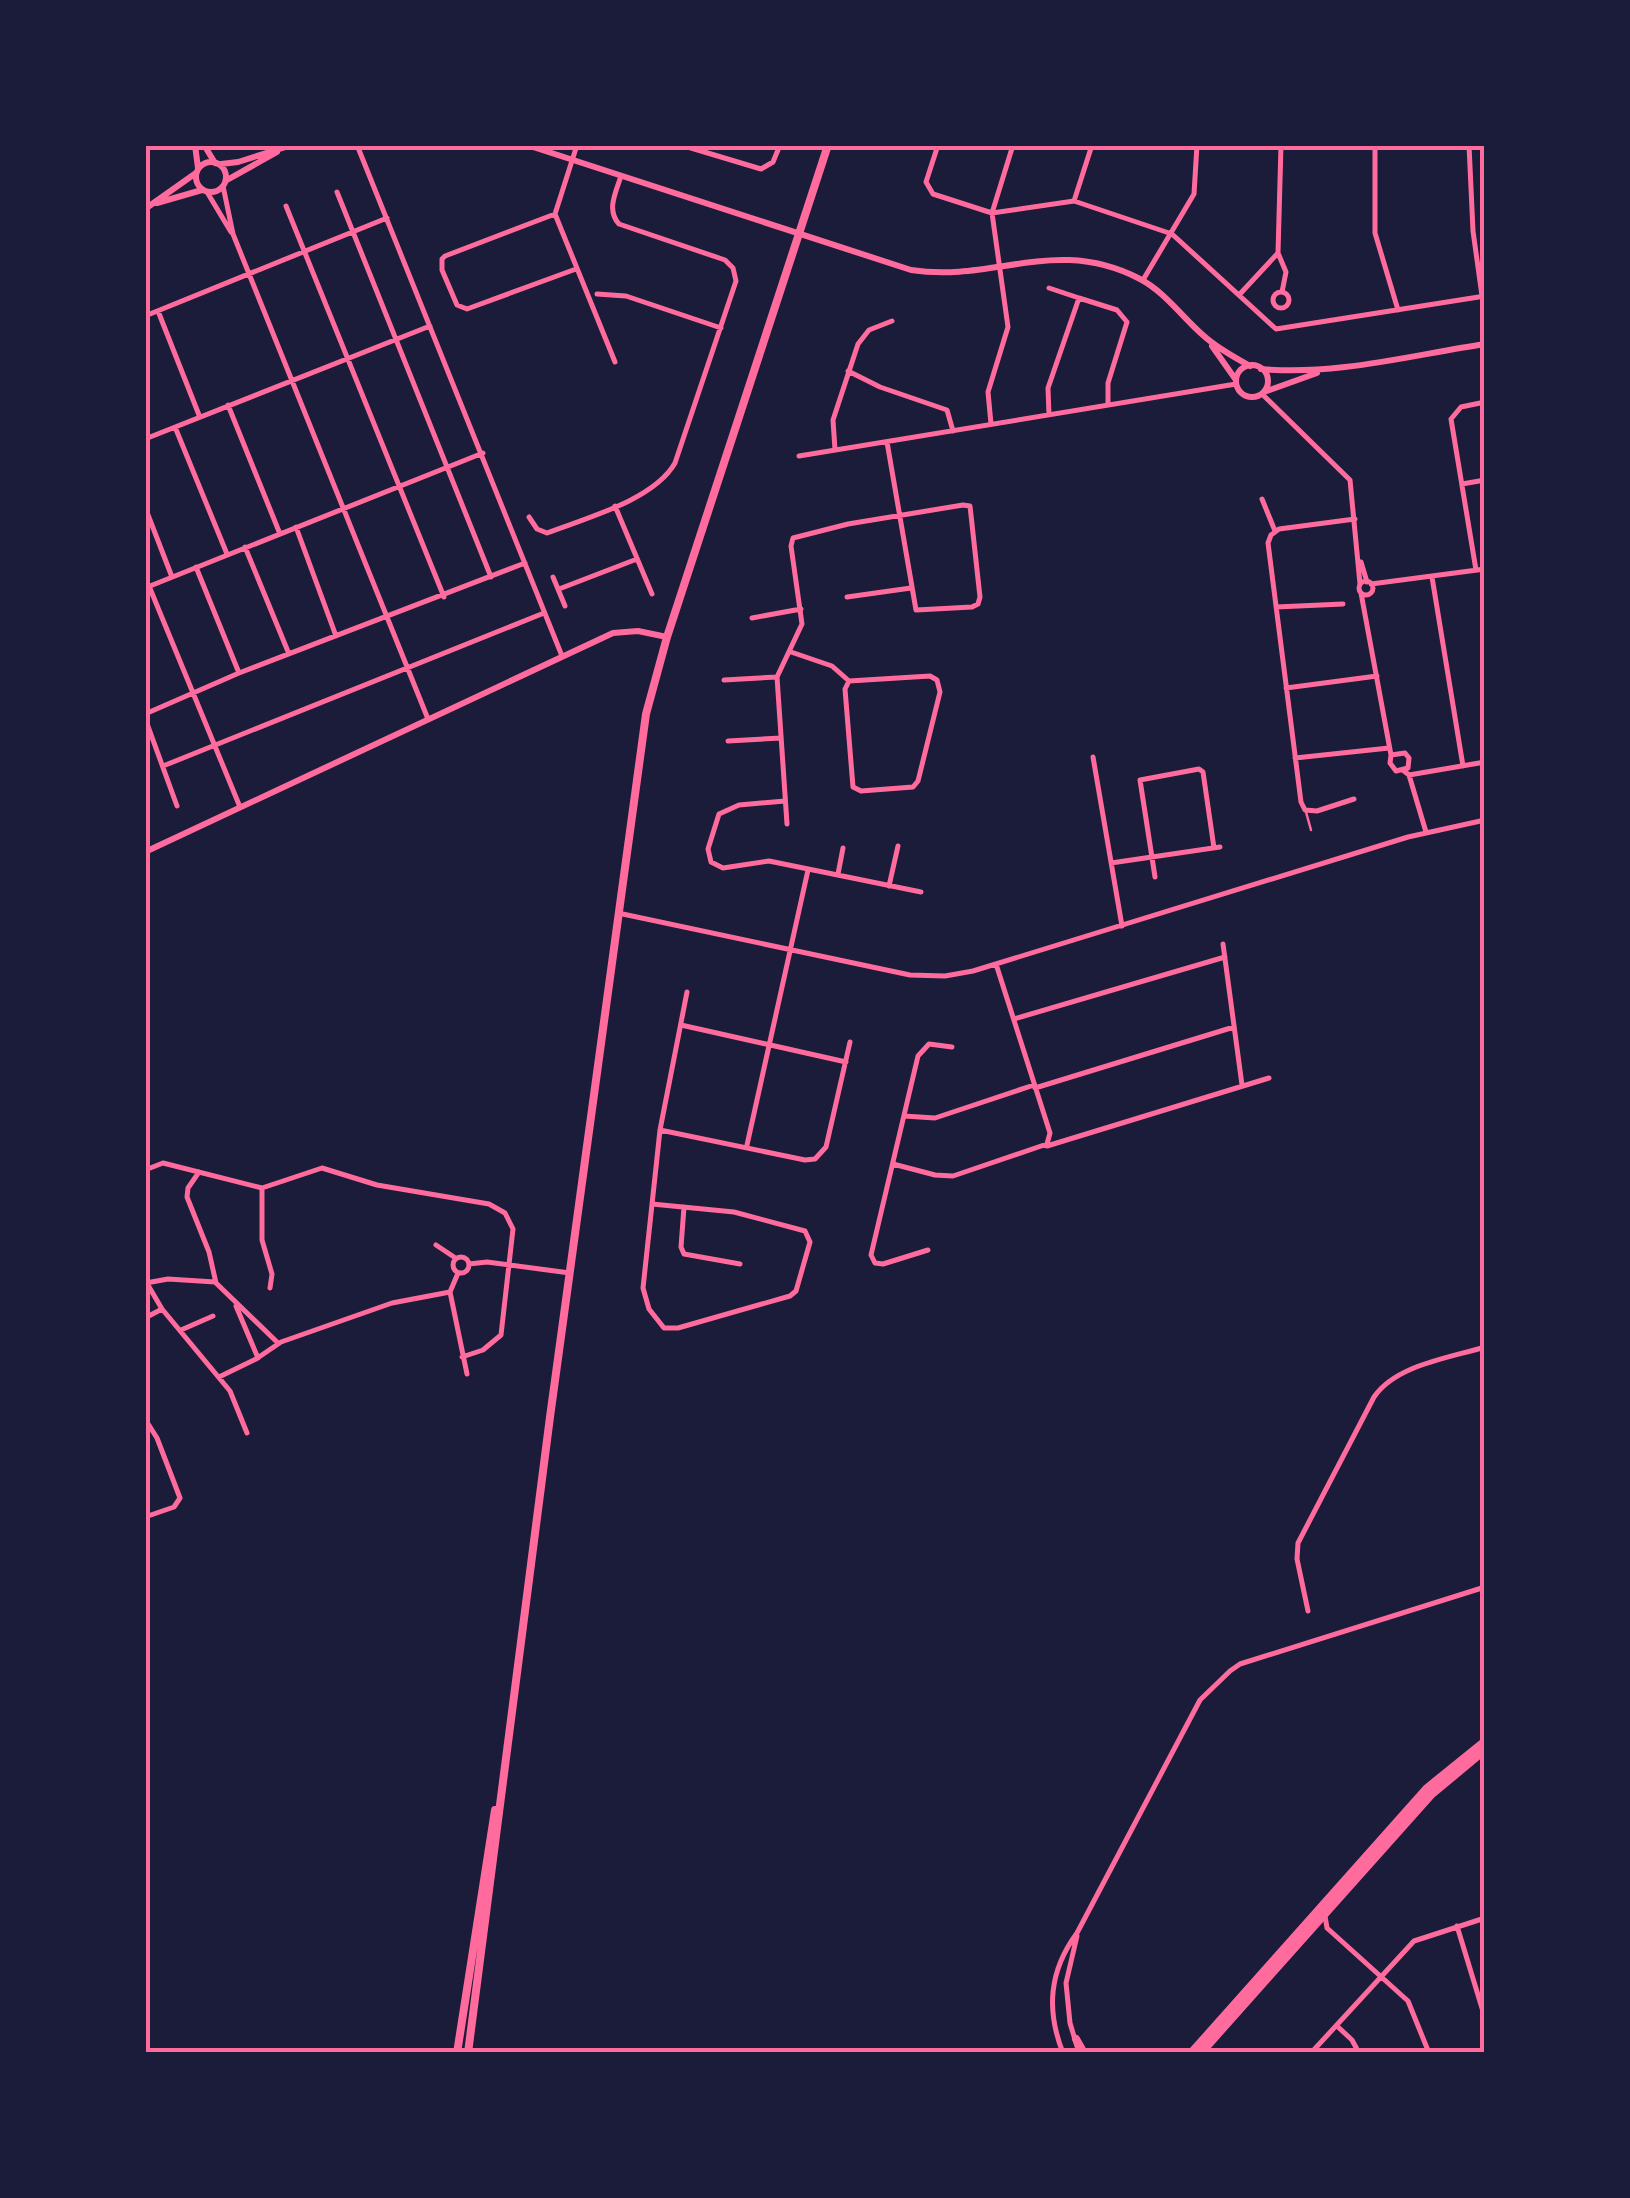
<svg xmlns="http://www.w3.org/2000/svg" width="1630" height="2198" font-family="'Alegreya Sans',sans-serif">
  <style>
    .lines { fill: none; stroke-linecap: round; stroke-linejoin: round }
    .service { stroke: #ff6b9d; stroke-width: 2.5 }
    .minor { stroke: #ff6b9d; stroke-width: 5 }
    .tertiary { stroke: #ff6b9d; stroke-width: 6 }
    .secondary { stroke: #ff6b9d; stroke-width: 8 }
    .neatline { fill: none; stroke: #ff6b9d; stroke-width: 4 }
  </style>
  <rect width="100%" height="100%" fill="#1b1b3a"/>
  <g class="lines">
    <path class="service" d="M1306,812L1311,830"/>
    <path class="minor" d="M357,145L562,656
      M577,145L555,214L615,362
      M681,145L761,169L773,162L780,145
      M938,145L926,182L933,194L992,213L1074,201L1172,234L1276,329L1485,296
      M1281,145L1278,253L1286,272L1282,292
      M1375,145V233L1398,310
      M1469,145L1473,231L1482,296
      M223,186L233,234L428,719
      M207,192L231,232
      M337,192L491,577
      M1074,201L1092,145
      M286,206L444,597
      M555,214L445,256L442,259V270L457,305L467,309L576,269
      M1143,280L1194,194L1197,145
      M1049,288L1079,298
      M1273 300a8 8 0 1 1 16 0a8 8 0 1 1-16 0Z
      M597,294L626,296L721,328
      M1239,295L1278,253
      M158,311L199,415
      M145,316L387,218
      M848,371L880,387L947,410L953,431
      M1262,394L1350,480L1360,584
      M228,405L280,534
      M1049,415L1048,388L1079,298L1117,310L1127,322L1108,383V405
      M991,424L988,392L1008,327L992,213L1013,145
      M175,427L227,554
      M145,439L430,326
      M835,450L833,420L858,344L869,330L892,321
      M799,456L1236,384
      M1462,484L1485,480
      M1262,499L1275,531
      M615,506L652,594
      M145,507L172,577
      M529,517L537,529L547,533C586,518 654,500 675,463L736,281L733,268L725,260L619,224C606,210 616,192 621,176
      M296,527L336,636
      M245,547L289,654
      M1361,562L1367,582
      M196,567L239,673
      M1476,570L1451,419L1461,407L1485,402
      M553,577L565,606
      M1432,577L1463,766
      M1359 588a7 7 0 1 1 14 0a7 7 0 1 1-14 0Z
      M1371,584L1485,569
      M149,586L240,807
      M145,588L483,453
      M559,589L637,559
      M1361,593L1391,755L1390,763L1396,771L1408,768L1409,758L1405,753L1391,755
      M847,597L911,588
      M1276,607L1343,604
      M752,618L801,609
      M791,652L832,666L849,681L930,676L937,680L940,692L918,781L913,787L861,791L853,787L845,689L849,681
      M724,680L777,677
      M1286,688L1377,676
      M145,714L239,673L525,563
      M145,718L177,806
      M728,741L781,738
      M1093,757L1122,926
      M1295,758L1389,748
      M163,766L544,613
      M1404,771L1409,775L1485,762
      M1409,775L1426,832
      M1354,799L1317,811L1305,810L1301,802L1268,543L1271,535L1279,529L1355,519
      M785,801L739,805L719,814L708,849L711,862L723,868L769,861L921,892
      M787,824L777,677L802,624L791,546L793,538L848,524L963,505L970,506L980,597L978,604L972,607L916,610L887,442
      M1111,863L1220,847
      M838,874L843,848
      M1155,877L1140,780L1199,769L1203,772L1214,848
      M889,886L898,846
      M618,913L910,975L945,976L973,971L1408,837L1485,820
      M1223,944L1242,1085
      M687,992L660,1130L805,1160L815,1159L826,1147L850,1042
      M1014,1019L1225,957
      M681,1025L846,1062
      M1035,1088L1234,1027
      M904,1116L935,1118L1034,1085
      M747,1145L808,870
      M1047,1146L1269,1078
      M893,1164L935,1175L953,1176L1047,1144L1050,1133L996,964
      M145,1170L163,1163L262,1188L322,1168L377,1185L489,1204L505,1213L513,1229L501,1335L483,1350L462,1357
      M199,1172L188,1188L187,1197L209,1252L216,1283L278,1343
      M262,1188V1240L272,1274L270,1288
      M652,1204L734,1212L805,1231L810,1242L796,1291L790,1296L678,1328H664L649,1309L643,1288L660,1130
      M684,1207L681,1247L684,1254L740,1264
      M145,1229L147,1228
      M436,1245L454,1257
      M928,1250L883,1264L875,1263L871,1255L918,1056L929,1044L952,1047
      M453 1265a8 8 0 1 1 16 0a8 8 0 1 1-16 0Z
      M469,1264L487,1262L570,1273
      M458,1273L450,1292L467,1374
      M145,1280L162,1309L230,1391L247,1433
      M146,1283L168,1279L215,1282
      M236,1306L258,1358
      M145,1318L162,1309
      M181,1330L213,1316
      M219,1377L256,1359L281,1342L392,1303L450,1292
      M145,1419L157,1438L180,1498L174,1507L145,1517
      M1308,1611L1297,1559L1298,1543L1374,1397C1396,1365 1449,1358 1485,1347
      M1325,1916L1327,1928L1408,2001L1429,2053
      M1457,1926L1485,2018
      M1077,1936L1066,1983L1070,2023L1079,2053
      M1337,2026L1352,2040L1359,2053
      M1063,2053C1046,2010 1049,1971 1077,1933L1200,1700L1230,1671L1240,1664L1485,1587
      M1311,2053L1414,1941L1485,1918"/>
    <path class="tertiary" d="M195,145L198,168
      M204,145L215,163
      M527,145L911,270C995,283 1055,235 1140,279C1165,292 1183,318 1204,336C1217,348 1234,357 1250,366
      M196 177a15 15 0 1 1 30 0a15 15 0 1 1-30 0Z
      M221,164L238,162L292,145
      M227,180L277,152
      M157,203L202,190
      M145,209L196,173
      M1212,346L1236,380
      M1236 381a16 16 0 1 1 32 0a16 16 0 1 1-32 0Z
      M1261,369C1335,376 1412,355 1485,344
      M1264,392L1317,373
      M145,852L613,633L638,631L667,637"/>
    <path class="secondary" d="M1076,2039L1084,2053
      M457,2053L495,1810
      M468,2053L550,1417L646,714L667,637L828,145
      M1191,2053L1427,1788L1485,1741
      M1201,2053L1431,1795L1485,1750"/>
  </g>
  <rect width="1630" height="2198" fill="none" stroke="#1b1b3a" stroke-width="295"/>
  <rect x="148" y="148" width="1334" height="1902" class="neatline"/>
</svg>
